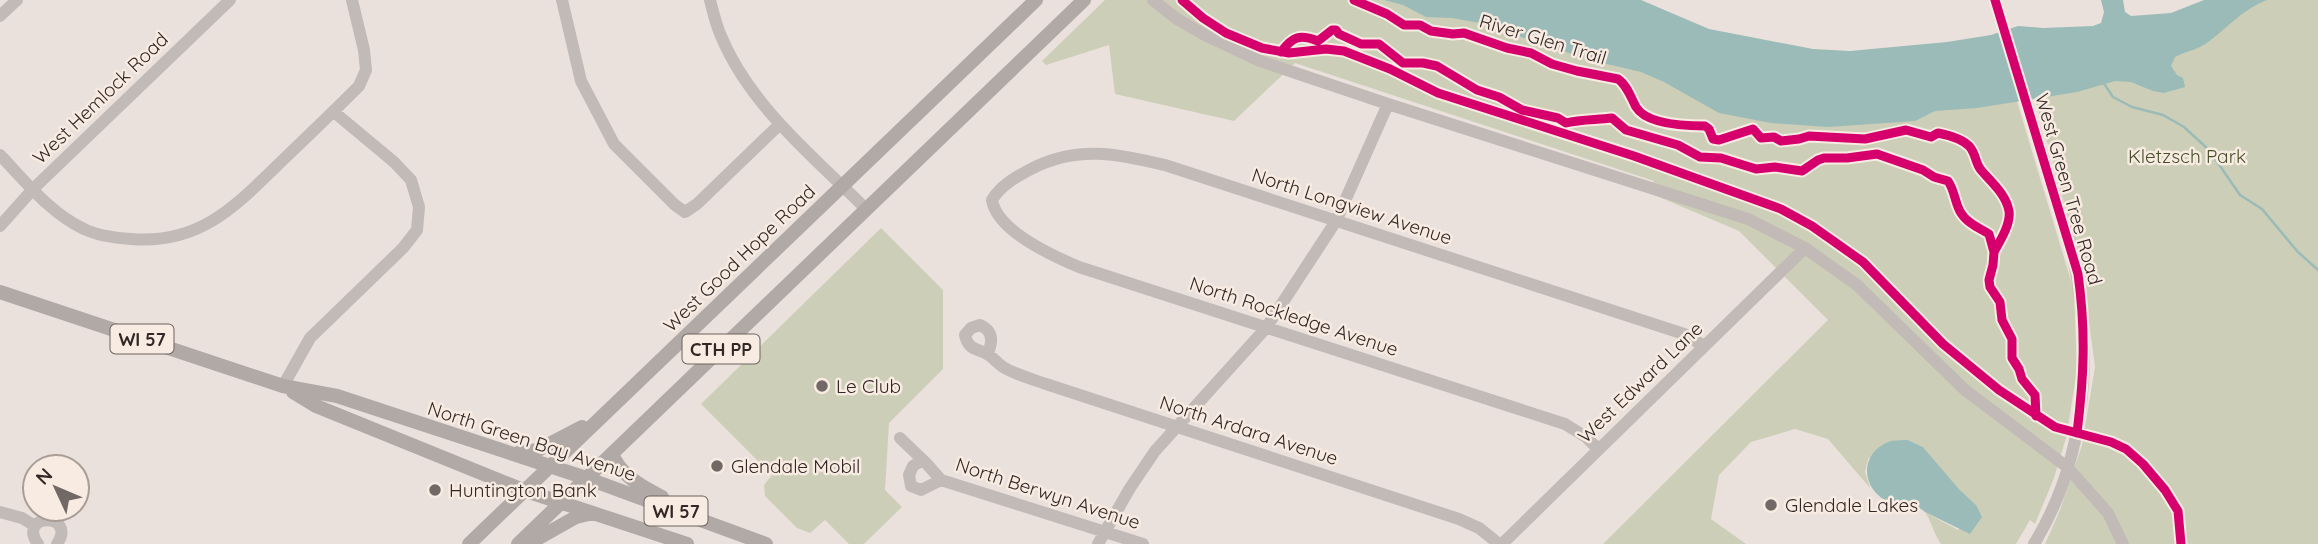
<svg xmlns="http://www.w3.org/2000/svg" width="2318" height="544" font-family="Quicksand,sans-serif">
  <style>
    .green { fill: #cdceb7 }
    .water { fill: #9abbb7 }
    .lines { fill: none; stroke-linecap: round; stroke-linejoin: round }
    .stream { stroke: #9abbb7; stroke-width: 2.5 }
    .minor { stroke: #c2bab6; stroke-width: 12 }
    .major { stroke: #b1a9a5; stroke-width: 14 }
    .cycleway-casing { stroke: #f8ebe2; stroke-width: 13 }
    .cycleway { stroke: #d6006c; stroke-width: 9 }
    .poi-dot { fill: #726865; stroke: #f8ebe2; stroke-width: 2.5 }
    .labels { text-anchor: middle; dominant-baseline: central; stroke-width: 5; stroke-linejoin: round; paint-order: stroke }
    .shield { fill: #f8ebe2; stroke: #6d625e; stroke-width: 2 }
    .shield-label { font-size: 18px; font-weight: bold; fill: #322725 }
    .street-label { font-size: 19px; fill: #322725; stroke: #f8ebe2 }
    .park-label { font-size: 19px; fill: #474f2a; stroke: #f8ebe2 }
    .poi-label { font-size: 19px; fill: #322725; stroke: #f8ebe2; text-anchor: start }
  </style>
  <rect width="100%" height="100%" fill="#eae1dd"/>
  <path class="green" d="M1105,0H1551L2016,98L2074,291L2077,371L2066,438L2054,478L2035,524L2030,520L2016,544H1941C1934,534 1932,523 1925,512L1958,530L1976,505L1959,489L1923,447L1908,440L1892,441L1868,459L1865,472L1870,488L1828,439L1795,429L1751,442L1719,475L1711,519L1746,544H1603L1828,320L1739,231L1645,191L1654,181L1295,63L1234,121L1115,94L1109,45L1046,65L1042,61Z
    M2235,0H2318V544H2045L2060,510L2082,445L2095,367L2081,262L2025,64Z
    M881,228L943,290V369L889,423L885,490L902,507L864,544H849L825,520L810,533L797,528L765,496L764,485L772,475L701,404Z"/>
  <path class="water" d="M1384,0H1641L1709,29L1813,49L1850,51L1947,42L1991,35L2018,26L2043,28L2093,26L2101,23L2104,12L2101,0H2123L2125,12L2131,16L2171,13L2204,0H2267C2243,9 2227,28 2207,43C2197,50 2186,51 2175,57L2171,66L2177,75L2183,78L2185,87L2164,93L2153,91L2131,82L2115,81L2077,92L1977,108L1935,111L1915,121L1828,127L1771,123L1719,113L1664,82L1641,72L1590,60L1480,23L1452,18L1426,17L1403,5Z
    M1908,440L1923,447L1959,489L1976,505L1982,517L1970,534L1925,512L1913,503C1906,502 1898,505 1891,503C1860,491 1858,452 1891,441C1896,440 1903,440 1908,440Z"/>
  <g class="lines">
    <path class="stream" d="M2103,82L2113,97L2132,107L2163,115L2184,127L2209,150L2240,195L2262,209L2297,251L2318,270"/>
    <path class="minor" d="M562,0L581,81L614,144L675,205L685,212L697,204L780,124
      M710,0C713,12 716,25 721,36C750,106 814,157 866,209
      M1153,0L1177,19L1205,35L1260,61L1388,104L1748,219L1805,248L1857,285L1965,390L2067,467L2108,513L2123,544
      M1995,0L2069,241C2095,341 2089,454 2034,544
      M0,16L17,0
      M0,155C25,181 50,213 84,229C98,236 116,238 131,239C203,245 238,203 286,157C310,134 335,110 359,86L366,70L364,50L352,0
      M0,226L33,189L230,0
      M988,353C993,341 993,331 980,325L971,328L965,335C968,349 975,348 985,353C991,355 997,363 1003,367C1016,375 1032,379 1046,384L1459,519L1479,528L1499,544
      M283,386L310,338L403,248L417,230L419,207L411,180L394,162L334,112
      M900,438L926,463
      M1598,449L1586,437L1565,424L1079,267C1053,256 997,231 992,200C1001,185 1016,177 1031,169C1078,145 1116,154 1165,165L1684,334L1704,346
      M941,480L921,490L911,486L909,475L913,466L921,461L926,463L941,480L1143,544
      M0,512L22,518L35,526
      M38,544C16,513 78,512 57,544
      M1098,544L1130,488L1155,451L1266,328L1336,221L1388,104
      M1502,544L1805,248"/>
    <path class="major" d="M0,292L283,386L337,396L586,478L766,544
      M293,392L316,406L523,490L687,544
      M518,453L538,450L582,427
      M612,454C621,476 641,486 662,497
      M469,544L1036,0
      M518,544L1084,0
      M528,544L576,517L593,513"/>
    <defs>
      <path id="cycleway" d="M1182,0L1203,18L1226,33L1262,48L1289,53L1326,49L1344,51L1390,69L1438,93L1634,156L1781,209L1812,226L1863,262L1943,344L1999,390L2055,427L2111,442L2126,449L2143,464L2165,490L2178,511L2181,544
        M1354,0L1387,14L1404,25H1420L1431,31L1453,34L1464,33L1507,48L1531,53L1552,64L1577,71L1618,79C1627,85 1631,98 1636,107C1647,125 1687,126 1705,126L1709,129L1713,139L1719,140L1753,129L1761,138L1774,137L1781,141L1799,139L1809,136L1865,139L1906,130L1931,137L1938,133C1948,135 1962,139 1969,146C1976,153 1975,163 1981,170C1991,182 2006,194 2009,211C2011,224 2000,241 1994,252
        M1995,0L2078,274C2086,332 2084,376 2077,433
        M1281,52C1293,36 1300,34 1318,41L1332,30H1336L1339,34L1361,44H1379L1403,63H1423L1437,66L1477,90L1499,97L1522,110L1558,118L1566,123C1581,119 1596,120 1612,118L1626,130L1678,145L1700,157L1721,158L1756,169L1775,167L1802,171L1818,160L1824,158H1847L1877,154L1923,170L1934,177L1948,181C1955,191 1955,204 1961,213C1967,223 1979,228 1989,234L1994,252L1993,265L1989,280L1990,287L2000,302L2002,320L2012,339V358L2019,369L2022,379L2035,395L2036,416"/>
    </defs>
    <use href="#cycleway" class="cycleway-casing"/>
    <use href="#cycleway" class="cycleway"/>
  </g>
  <g class="poi-dot">
    <circle cx="822" cy="386" r="7"/>
    <circle cx="717" cy="466" r="7"/>
    <circle cx="435" cy="490" r="7"/>
    <circle cx="1771" cy="505" r="7"/>
  </g>
  <g class="labels">
    <g class="shield">
      <rect x="110.5" y="324.5" width="63" height="29" rx="5"/>
      <rect x="682.5" y="334.5" width="77" height="29" rx="5"/>
      <rect x="644.5" y="496.5" width="63" height="29" rx="5"/>
    </g>
    <g class="shield-label">
      <text x="142" y="339">WI 57</text>
      <text x="721" y="349">CTH PP</text>
      <text x="676" y="511">WI 57</text>
    </g>
    <g class="street-label">
      <text transform="translate(1543 39) rotate(17)">River Glen Trail</text>
      <text transform="translate(100 98) rotate(-44)">West Hemlock Road</text>
      <text transform="translate(2069 189) rotate(74)">West Green Tree Road</text>
      <text transform="translate(1352 206) rotate(18)">North Longview Avenue</text>
      <text transform="translate(739 258) rotate(-44)">West Good Hope Road</text>
      <text transform="translate(1294 316) rotate(18)">North Rockledge Avenue</text>
      <text transform="translate(1640 382) rotate(-44)">West Edward Lane</text>
      <text transform="translate(1249 430) rotate(18)">North Ardara Avenue</text>
      <text transform="translate(532 441) rotate(18)">North Green Bay Avenue</text>
      <text transform="translate(1048 493) rotate(18)">North Berwyn Avenue</text>
    </g>
    <g class="park-label">
      <text x="2187" y="156">Kletzsch Park</text>
    </g>
    <g class="poi-label">
      <text x="836" y="386">Le Club</text>
      <text x="731" y="466">Glendale Mobil</text>
      <text x="449" y="490">Huntington Bank</text>
      <text x="1785" y="505">Glendale Lakes</text>
    </g>
  </g>
  <g transform="translate(56 488) rotate(314)"><circle r="33" fill="#f8ebe2" stroke="#a99d96" stroke-width="2"/>
  <path d="M0-5L12 26L0 18L-12 26Z" fill="#726865"/>
  <text y="-10" font-size="19" font-weight="bold" text-anchor="middle" fill="#322725">N</text>
  </g>
</svg>
